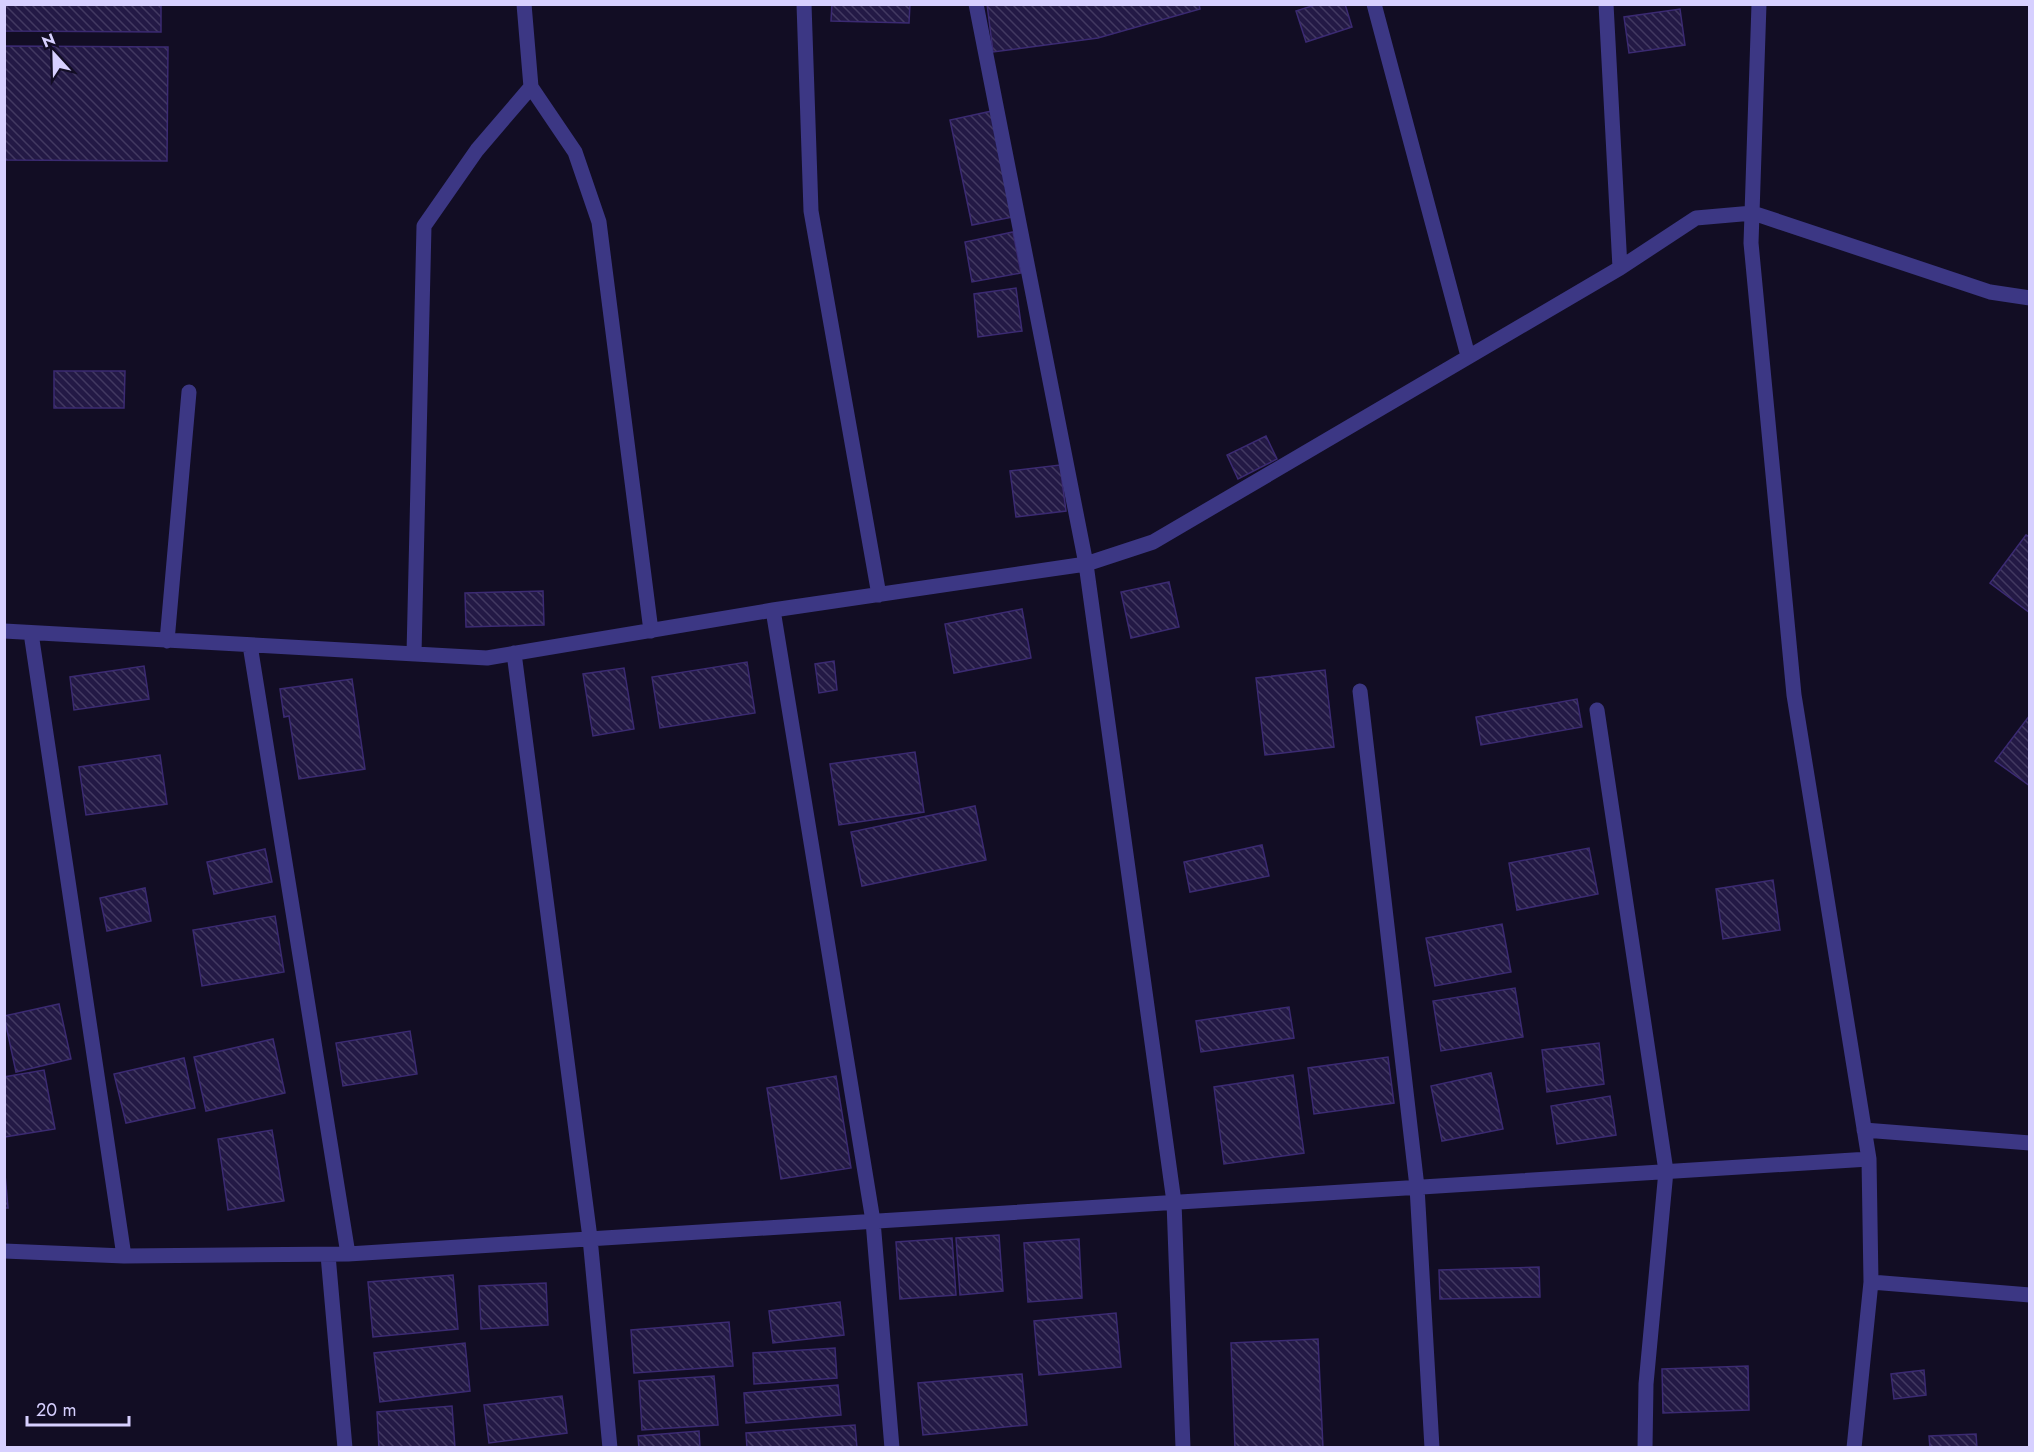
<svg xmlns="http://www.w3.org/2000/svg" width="2034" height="1452" font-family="Jost,sans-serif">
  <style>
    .building { fill: url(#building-back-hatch); stroke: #3b2a72; stroke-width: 1.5 }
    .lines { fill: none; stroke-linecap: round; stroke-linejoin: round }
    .minor { stroke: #3c3784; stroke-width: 15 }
  </style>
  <defs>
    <pattern id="building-back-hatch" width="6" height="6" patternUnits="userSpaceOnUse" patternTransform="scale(1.5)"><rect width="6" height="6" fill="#231945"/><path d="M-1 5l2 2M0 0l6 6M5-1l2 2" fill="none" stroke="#423961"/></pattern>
  </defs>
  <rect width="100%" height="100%" fill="#120d24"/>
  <path class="building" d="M4,4H161V32L4,31Z
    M832,4H910L909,23L831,21Z
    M987,4H1199L1200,9L1098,38L993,52Z
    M1318,4H1345L1352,27L1306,42L1296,11Z
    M1680,9L1685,45L1629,53L1624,17Z
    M4,46L168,47L167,161L4,160Z
    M992,111L1013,217L972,225L950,120Z
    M1013,232L1021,273L972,282L965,242Z
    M1016,288L1022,331L978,337L974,294Z
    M54,371H125L124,408H54Z
    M1266,436L1277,459L1238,479L1227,455Z
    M1060,465L1066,511L1016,517L1010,471Z
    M2026,535L2030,537V613L1990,583Z
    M1169,582L1179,627L1131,638L1121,592Z
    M543,591L544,625L466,627L465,593Z
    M1022,609L1031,658L954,673L945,624Z
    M834,661L837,690L819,693L815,664Z
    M747,662L755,713L660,728L652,677Z
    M144,666L149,699L74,710L70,677Z
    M624,668L634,729L593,736L583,674Z
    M1325,670L1334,747L1265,755L1256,678Z
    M352,679L365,769L299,779L289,716L284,717L280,689Z
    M1577,699L1582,727L1481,745L1476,717Z
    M2030,715V786L1995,761Z
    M915,752L924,812L839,825L830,764Z
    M160,755L167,804L86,815L79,767Z
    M975,806L986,860L862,886L851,832Z
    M1262,845L1269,876L1190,892L1184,862Z
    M1589,848L1598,894L1517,910L1509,863Z
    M265,849L272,882L214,894L207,862Z
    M1773,880L1780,930L1723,939L1716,889Z
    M145,888L151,921L107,931L100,898Z
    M275,916L284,972L202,986L193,930Z
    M1502,924L1511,972L1435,986L1426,938Z
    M1515,988L1523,1037L1441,1051L1433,1001Z
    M59,1004L71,1059L16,1072L4,1016Z
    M1289,1007L1294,1038L1201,1052L1196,1021Z
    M410,1031L417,1074L343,1086L336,1043Z
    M273,1039L285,1093L206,1111L194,1057Z
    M1599,1043L1604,1084L1547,1092L1542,1050Z
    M1388,1057L1394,1103L1314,1114L1308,1068Z
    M184,1058L195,1108L126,1123L114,1074Z
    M44,1070L55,1129L4,1137V1077Z
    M1491,1073L1503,1129L1442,1141L1431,1086Z
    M1293,1075L1304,1153L1224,1164L1214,1087Z
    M836,1076L851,1168L781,1179L767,1088Z
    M1610,1096L1616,1135L1557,1144L1551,1106Z
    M272,1130L284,1201L228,1210L218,1139Z
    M4,1163L8,1208H4Z
    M999,1235L1003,1291L960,1295L956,1238Z
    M952,1238L956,1295L900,1299L896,1242Z
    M1079,1239L1082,1298L1028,1302L1024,1243Z
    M1539,1267L1540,1297L1440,1299L1439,1270Z
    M453,1275L458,1329L373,1337L368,1282Z
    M546,1283L548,1325L481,1329L479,1286Z
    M840,1302L844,1335L773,1343L769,1311Z
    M1116,1313L1121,1367L1039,1375L1034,1321Z
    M729,1322L733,1366L634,1373L631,1330Z
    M1318,1339L1323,1448H1235L1231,1343Z
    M465,1343L470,1391L380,1402L374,1353Z
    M835,1348L837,1378L754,1384L753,1353Z
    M1748,1366L1749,1410L1663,1413L1662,1369Z
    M1924,1370L1926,1395L1894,1399L1891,1374Z
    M1022,1374L1027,1425L923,1435L918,1383Z
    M714,1376L718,1425L642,1430L639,1381Z
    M838,1385L841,1415L746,1423L744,1393Z
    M562,1396L567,1433L489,1443L484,1405Z
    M452,1406L455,1448H379L377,1412Z
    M855,1425L857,1448H747L746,1433Z
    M699,1431L700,1448H639L638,1436Z
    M1976,1434L1977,1448H1930L1929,1436Z"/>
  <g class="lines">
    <path class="minor" d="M524,4L531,87L575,152L599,222L651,631
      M804,4L811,211L879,595
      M976,4L1086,564L1174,1202L1183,1448
      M1374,4L1468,356
      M1606,4L1620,268
      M1759,4L1751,243L1794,695L1869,1159L1871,1282L2030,1295
      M773,610L873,1221L892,1448
      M4,631L487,658L773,610L1086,564L1153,542L1620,268L1696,218L1753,213L1990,292L2030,298
      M31,633L124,1256
      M167,641L189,392
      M250,645L348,1254
      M514,653L590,1238L610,1448
      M414,654L424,226L477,150L531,87
      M1360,691L1417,1187L1432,1448
      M1597,710L1666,1171L1646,1384L1645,1448
      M1864,1130L2030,1143
      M4,1251L124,1256L348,1254L1869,1159
      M328,1255L345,1448
      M1854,1448L1871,1282"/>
  </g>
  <rect width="2034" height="1452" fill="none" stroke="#d7d0ff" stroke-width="12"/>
  <g transform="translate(54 54) rotate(338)" stroke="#120d24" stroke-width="4.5" paint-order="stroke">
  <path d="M0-4.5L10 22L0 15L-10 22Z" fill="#d7d0ff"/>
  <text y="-9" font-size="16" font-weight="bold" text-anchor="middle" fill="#d7d0ff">N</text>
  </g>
  <path d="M27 1416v9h102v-9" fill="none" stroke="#d7d0ff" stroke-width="3"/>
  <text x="36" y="1416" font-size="18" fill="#d7d0ff" stroke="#120d24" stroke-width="4.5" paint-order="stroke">20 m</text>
</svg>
